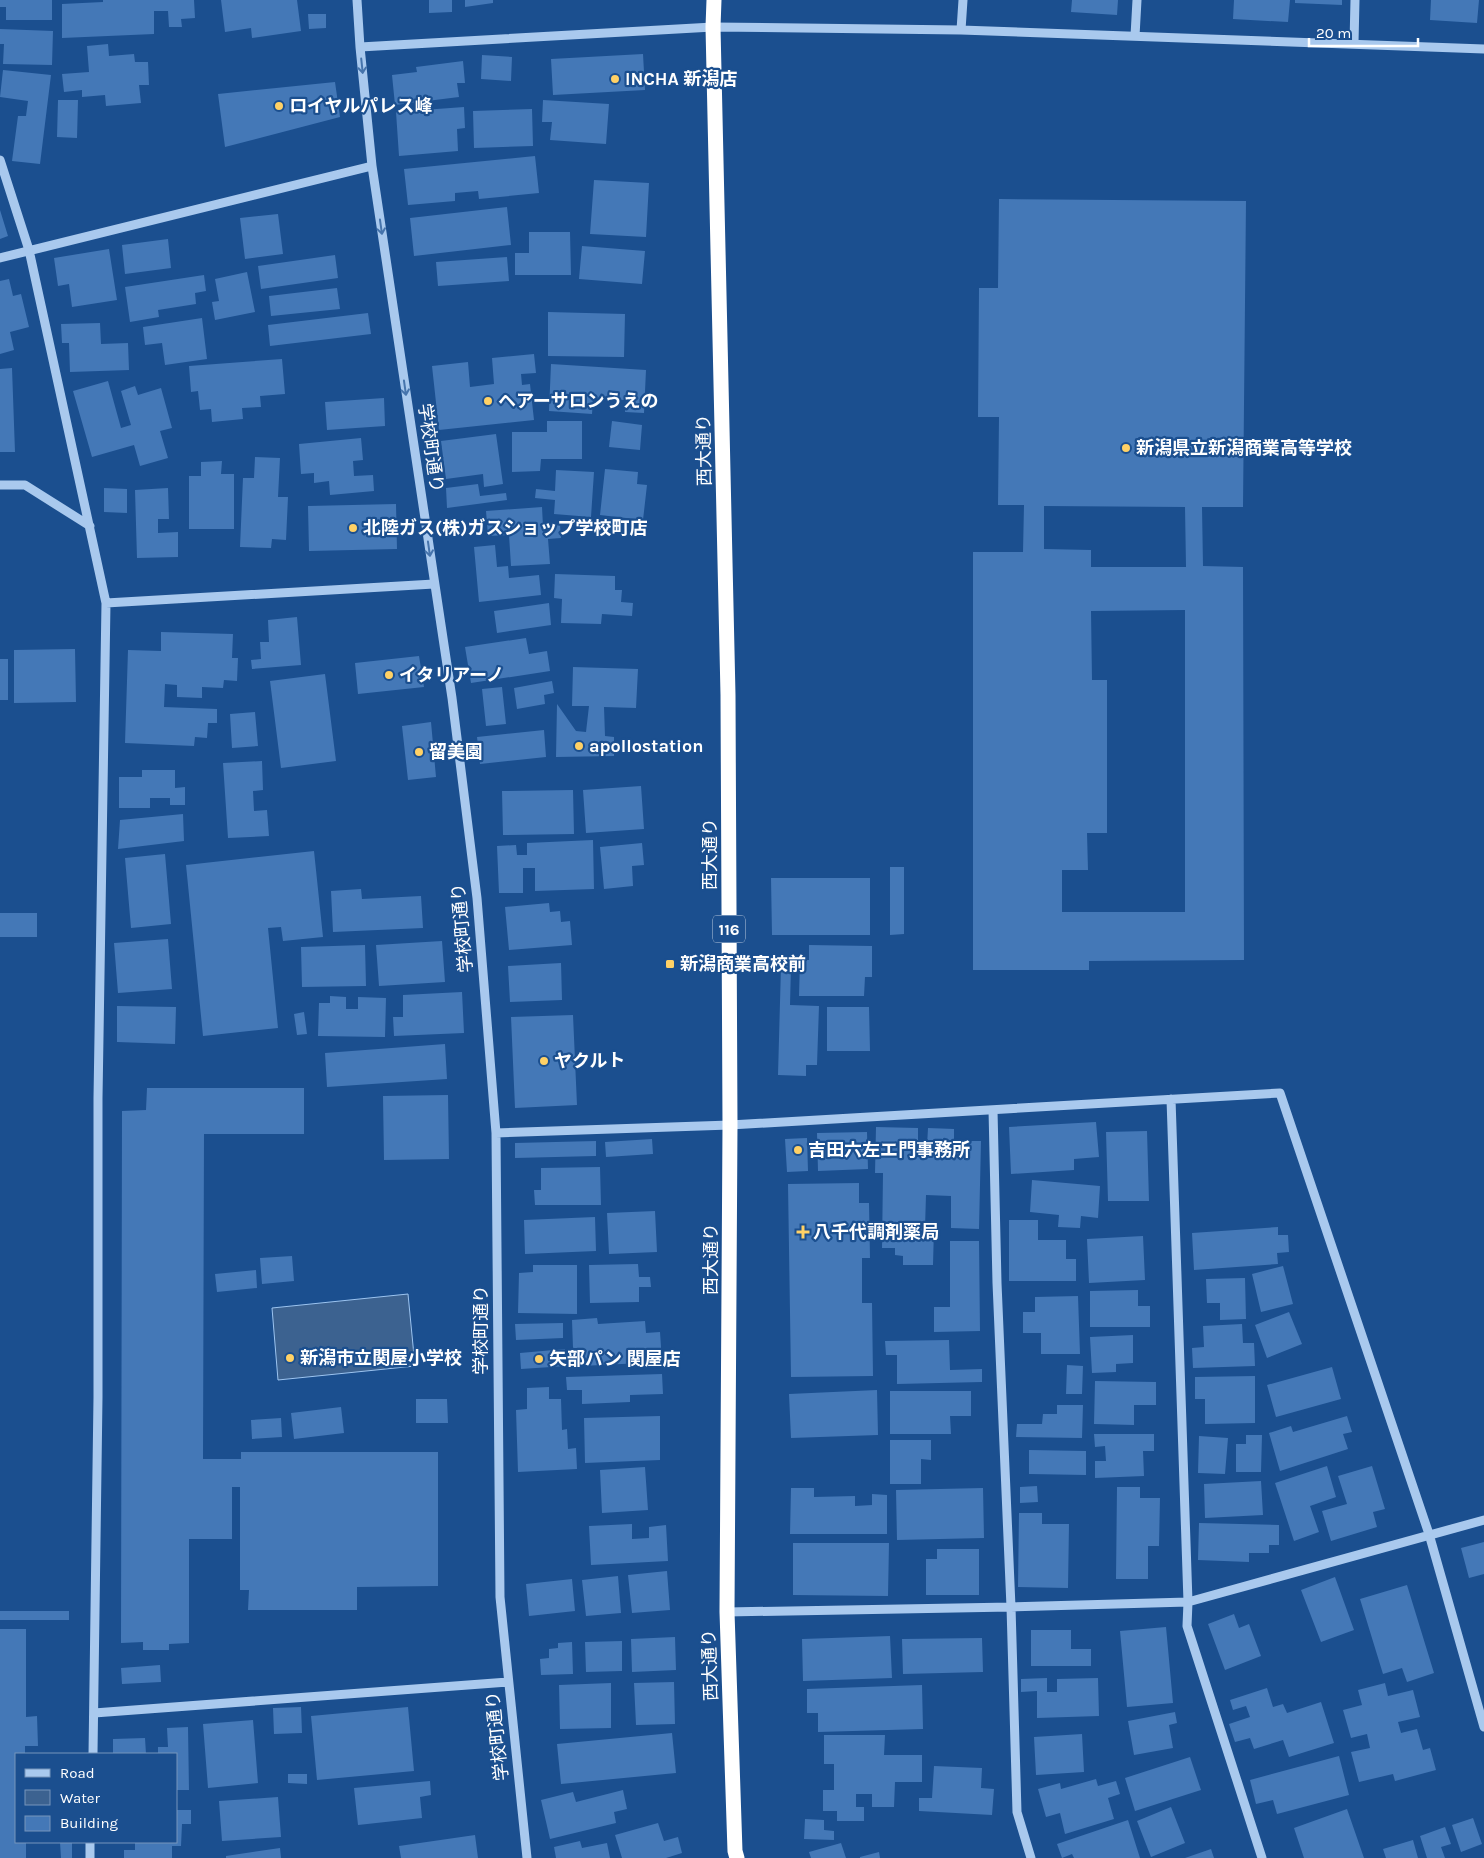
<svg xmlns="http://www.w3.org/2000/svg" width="1484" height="1858" font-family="Karla,'Noto Sans JP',sans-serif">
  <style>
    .water { fill: #3c6290; stroke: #9cc4f0 }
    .building { fill: #4478b7; fill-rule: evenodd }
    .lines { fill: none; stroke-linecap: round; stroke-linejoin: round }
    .minor { stroke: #a9c9ee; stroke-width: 9 }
    .highway { stroke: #fff; stroke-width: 15 }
    .oneway { stroke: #4674ac }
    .poi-dot { fill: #ffd166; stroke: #1b4f8f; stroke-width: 2 }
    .labels { text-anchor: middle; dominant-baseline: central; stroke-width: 4.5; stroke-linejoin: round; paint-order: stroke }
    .shield { fill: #1b4f8f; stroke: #bbcadd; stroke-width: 1 }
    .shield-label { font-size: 16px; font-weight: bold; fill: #fff }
    .poi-label { font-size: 18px; font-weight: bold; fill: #fff; stroke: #1b4f8f; text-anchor: start }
    .street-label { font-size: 18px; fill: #fff; stroke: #1b4f8f }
  </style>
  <rect width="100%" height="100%" fill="#1b4f8f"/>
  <path class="water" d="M408,1294L415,1366L278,1380L272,1308Z"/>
  <path class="building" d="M0,0H52V20H6V7H0Z
    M103,0H194L195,18L181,19L182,27H169L168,11H154V34L62,38V4L103,2Z
    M221,0H297L301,31L252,38L251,28L225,32Z
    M429,0H452V12L429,13Z
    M465,0H493V3L465,7Z
    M1072,0H1118L1117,15L1071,12Z
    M1234,0H1290L1288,22L1233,19Z
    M1295,0H1342V5L1295,3Z
    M1431,0H1479L1477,23L1430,20Z
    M308,14H326V28L309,29Z
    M0,29L53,31L52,65L3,64L4,44H0Z
    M108,44L109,56L134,54L135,62H148L149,85H139L141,103L106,106L105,95L82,97V90L64,92L62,74L89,72L87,46Z
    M643,54L645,90L553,95L551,59Z
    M482,55L512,57L511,81L481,79Z
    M463,61L465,83H457L459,97L395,105L392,75L417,72L416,67Z
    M3,70L51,75L40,164L12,161L18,116H26L28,101L0,97Z
    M335,82L340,117L225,147L218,94Z
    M58,100H78L77,138L57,137Z
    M543,100L609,104L606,144L550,140L552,122H542Z
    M464,107L465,128L457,129L458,151L399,156L396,112Z
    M532,109L533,146L474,148L473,111Z
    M535,156L539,193L479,199L478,191L455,193V201L408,205L404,169Z
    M594,180L649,183L646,237L590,234Z
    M999,199L1246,201L1243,507H1202L1203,566L1243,567L1244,960L1089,961V970H973V552H1023L1024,505H998L999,417H978L979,288H998ZM1044,506L1185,507L1186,567H1091V550L1044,549ZM1185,610V912H1062V870H1088L1087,833H1107V680H1092L1091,611Z
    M507,207L511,245L414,256L410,218Z
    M0,210L8,236L0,239Z
    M278,214L283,254L245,259L240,218Z
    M529,232H570L571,275H515V253H529Z
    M168,239L171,268L125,274L122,245Z
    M582,246L645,251L642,284L579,279Z
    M109,249L117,300L72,307L69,284L58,286L54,258Z
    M335,255L338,278L261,289L258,266Z
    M507,257L509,281L438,286L436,262Z
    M247,272L255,312L215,320L212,302L219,301L215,279Z
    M204,275L206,291L195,293L196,304L158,310L159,317L130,322L125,287Z
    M9,279L13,296L21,294L29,327L10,332L14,350L0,354V281Z
    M337,288L340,309L271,316L269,296Z
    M548,312L625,314L624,357L548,356Z
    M368,313L371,334L270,346L268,325Z
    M202,318L207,359L165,365L162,343L145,345L143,327Z
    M100,323L101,344L128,343L129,370L70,372L69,343H62L61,324Z
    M534,354L536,373L521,374L522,385L530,384L534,420L439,430L432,366L468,362L470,387L494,384L492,358Z
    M282,359L285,394L260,396L261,407L242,408L243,419L212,422L211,409L200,410L198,391L191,392L189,366Z
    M551,364L646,370L644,413L625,412L626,400L593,399L592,414L549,411Z
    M12,368L15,452H0V369Z
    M108,381L121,428L131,425L121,391L135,386L138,395L161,388L172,428L160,431L168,458L140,466L134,445L92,457L73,391Z
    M384,398L385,426L327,430L325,402Z
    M547,421H582V459H541L540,471L512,472V432H547Z
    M612,421L642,425L640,450L609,447Z
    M496,434L503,484L484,487L483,474L446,479L441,441Z
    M361,438L363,460L353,461L354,476L373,475L374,491L330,495L329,481L314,483V473L301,474L299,444Z
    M255,457L280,458L278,497H288L286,540L272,539L271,548L240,547L243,478H254Z
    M222,461L221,474H234V529H189V476H201V462Z
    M605,469L638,472L637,484L647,485L643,520L600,515Z
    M556,470L594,472L591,517L554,514L555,500L535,498L536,489L555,491Z
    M478,484L480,496L506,493L507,500L447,508L446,488Z
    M104,488L127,489V513L104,512Z
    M168,488L169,519H158V533L178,532V557L137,558L135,490Z
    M396,504L397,549L309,551L308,506Z
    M542,507L543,526L560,525L561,538L548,539L550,564L511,566L509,535L488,536L486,511Z
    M495,545L497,567L508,566L509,578L539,575L541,595L479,602L474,547Z
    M555,574L615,576V590H622L621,602L633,603L632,616L602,614L601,624L561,623L562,599L554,598Z
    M549,603L551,625L497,633L494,611Z
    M297,617L301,665L252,669L251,660L261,659L260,642H269L268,620Z
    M161,632L233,634L232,658H238L237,681L224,680L223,688L202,687V698L177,697V685L165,684L164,707L217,709V723H208L207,738L195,737L194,746L125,743L128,650L161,651Z
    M526,638L529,654L547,651L550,671L471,683L465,647Z
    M75,649L76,702L14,703V650Z
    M419,656L424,687L358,694L355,663Z
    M0,659H8V700H0Z
    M573,667L638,669L636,708L604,707L605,736L614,737V756L556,757L557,704L576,731L586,732L589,706H572Z
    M325,674L336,761L281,768L270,681Z
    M552,681L554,693L544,695L545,704L517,709L514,688Z
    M502,687L506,724L486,726L482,689Z
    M255,712L258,746L232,748L230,714Z
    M431,722L436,777L408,780L402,726Z
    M544,730L546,757L480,764L477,737Z
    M262,761L263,790L253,791L254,811L267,810L269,836L228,838L223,763Z
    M142,770H175V788L185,787V805H170V798H150V808H119V777H142Z
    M641,786L644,829L586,833L583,790Z
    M573,790L574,834L503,835L502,791Z
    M183,814L184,841L118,849L120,820Z
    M593,840L594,889L535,891V868H523V893H499L497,846L516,845L517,855H527V843Z
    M642,843L644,865L632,866L633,886L604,889L600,847Z
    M314,851L323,937L283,941L281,927L268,928L278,1028L203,1036L186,865Z
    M165,854L171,924L131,928L125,858Z
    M890,867H904V934L890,935Z
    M771,878H870V935H772Z
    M361,889L362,899L421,896L423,928L333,932L331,891Z
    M549,903L550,912L560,911L561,922L570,921L572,945L509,950L505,907Z
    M0,913H37V937H0Z
    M168,939L172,989L118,993L114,943Z
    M442,941L445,982L379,986L376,945Z
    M365,945L366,986L302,987L301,947Z
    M809,945L872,946V977H865L864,996H799L800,960H809Z
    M561,963L562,1000L510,1002L508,966Z
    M781,966H791L790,1005L819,1006L817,1065H806V1076L778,1075Z
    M462,992L464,1033L394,1036L393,1017H403V995Z
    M330,996L346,997V1009H358V997L386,998L385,1037L318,1036L319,1003H330Z
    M117,1006L176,1007L175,1044L117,1042Z
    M827,1007H869L870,1051H827Z
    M304,1012L307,1034L297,1035L294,1014Z
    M573,1015L577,1105L515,1108L511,1017Z
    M445,1044L447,1079L327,1087L325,1053Z
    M147,1088H304V1134H204L203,1459H241V1452H438V1586L357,1587V1610H248L249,1590H240V1487H232V1539H189V1643L169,1644V1650H143V1642L121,1643L122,1111L146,1110Z
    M448,1095L449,1159L384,1160L383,1096Z
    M1096,1122L1099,1157L1074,1159V1170L1011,1174L1009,1127Z
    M876,1127L918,1128V1145L927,1146L928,1128L954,1129V1141H981L979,1229L951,1228V1196L926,1195L925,1228H934L933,1265H903V1256L895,1255V1248H882L883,1173H875Z
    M1147,1131L1149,1201H1108L1106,1132Z
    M867,1132L868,1169L818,1171L817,1133Z
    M807,1138L808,1171L787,1172L785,1139Z
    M652,1139L653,1154L606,1157L605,1142Z
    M596,1141V1156L515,1158V1143Z
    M600,1167L601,1205H535L534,1190H541V1168Z
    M1032,1180L1100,1186L1098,1218L1081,1216L1080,1228L1058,1227L1059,1215L1030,1212Z
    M859,1183V1203H869L870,1258H862V1303H872L873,1376L791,1377L788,1184Z
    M655,1211L657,1252L609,1254L607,1213Z
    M595,1217L596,1251L525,1254L524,1220Z
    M1009,1220H1038V1240H1066V1259H1076V1281H1009Z
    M1278,1227V1235H1288L1289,1252L1277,1253L1278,1264L1194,1270L1192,1233Z
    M1143,1236L1145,1280L1089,1283L1087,1239Z
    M950,1241H979L980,1331L934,1332V1307H950Z
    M292,1256L294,1281L262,1284L260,1258Z
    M638,1264L639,1277H650L651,1287H639V1302L590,1303L589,1265Z
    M533,1265H577V1314L518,1313L519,1273L533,1272Z
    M1283,1266L1293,1304L1261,1312L1252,1274Z
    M256,1270L257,1288L217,1292L215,1274Z
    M1245,1278L1246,1319L1220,1320V1303H1207L1206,1279Z
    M1138,1290V1306H1150V1327H1090V1291Z
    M1078,1296L1080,1354H1041V1333H1023V1312H1035V1297Z
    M1289,1312L1302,1344L1267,1358L1255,1325Z
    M597,1318L598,1324L645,1321L646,1333L660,1332L662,1362L581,1366L580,1348H573L572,1320Z
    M563,1323V1338L516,1340L515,1324Z
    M1242,1324L1243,1343H1254L1255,1366L1193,1368L1192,1348L1204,1347L1203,1326Z
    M1133,1335V1363L1116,1364V1372L1092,1373L1090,1337Z
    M949,1340L950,1370L982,1369V1382L897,1384V1355H886L885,1341Z
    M565,1349L566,1366L521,1369L520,1353Z
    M1067,1365L1083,1366L1082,1394H1066Z
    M1332,1367L1341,1399L1276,1417L1267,1385Z
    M662,1374L663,1394L630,1395V1402L582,1404V1390H567L566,1377Z
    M1255,1376V1423L1205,1424V1399H1195V1377Z
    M1095,1381L1156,1382V1405H1134V1425L1094,1424Z
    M549,1387V1399H561L562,1430L567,1429L568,1449L576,1448L577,1469L518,1472L516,1410L527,1409V1388Z
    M877,1390L878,1435L791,1438L789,1394Z
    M890,1391H971V1416H950L951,1434H890Z
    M416,1399H447L448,1423H416Z
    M1057,1405H1083L1082,1438L1016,1437L1017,1424H1042L1043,1414H1057Z
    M341,1407L344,1433L294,1439L291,1413Z
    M660,1416V1460L585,1463L584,1418Z
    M1347,1416L1352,1432L1343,1434L1348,1449L1280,1471L1269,1433L1291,1426L1293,1432Z
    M281,1418L282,1437L252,1439L251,1420Z
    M1094,1434H1154V1451H1143L1144,1476L1095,1478V1461H1106L1105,1446L1095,1447Z
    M1246,1435H1262L1261,1472H1236V1444H1246Z
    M1199,1436L1228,1438L1225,1474L1198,1473Z
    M890,1440H931V1460L921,1459V1484H890Z
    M1029,1450L1086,1451V1475L1029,1474Z
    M1327,1466L1336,1497L1310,1506L1319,1532L1294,1541L1275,1483Z
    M1372,1466L1385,1509L1373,1512L1377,1527L1331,1541L1322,1511L1347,1504L1338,1476Z
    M645,1467L648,1510L602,1513L600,1470Z
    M1261,1481L1263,1515L1205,1518L1204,1484Z
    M1037,1486L1038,1502L1020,1503V1487Z
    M1117,1487H1140V1498H1160L1159,1546H1148V1579H1116Z
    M791,1488H814V1497L855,1496V1506L872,1505V1494L887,1495V1534H790Z
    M983,1488L984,1538L897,1540L896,1490Z
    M1019,1513H1042V1524H1069L1068,1588L1018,1587Z
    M1199,1523L1279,1525V1545H1269V1553H1249V1562L1198,1560Z
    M632,1524V1539L649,1538V1527L666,1525L668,1561L591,1565L589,1526Z
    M1484,1542V1574L1469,1578L1461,1548Z
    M793,1543H889L888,1596L793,1595Z
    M937,1549H979V1595H926V1559H937Z
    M667,1571L670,1610L632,1613L628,1575Z
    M618,1576L621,1613L586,1616L582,1580Z
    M1335,1577L1354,1630L1321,1642L1301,1590Z
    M572,1579L575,1611L529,1616L526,1584Z
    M1407,1585L1434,1673L1407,1682L1402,1668L1383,1674L1360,1599Z
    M0,1611H69V1620H0Z
    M1234,1614L1239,1628L1249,1624L1261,1656L1225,1670L1208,1624Z
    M1166,1627L1173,1703L1127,1707L1120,1631Z
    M0,1629H26V1717L37,1716L38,1746H25V1754H16V1842H26V1858H0Z
    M1031,1630H1071V1649H1091V1666H1031Z
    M890,1636L892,1678L803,1681L802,1639Z
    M675,1637L676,1670L632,1672L631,1639Z
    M982,1638L983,1672L903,1674L902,1639Z
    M622,1641V1671L586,1672L585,1642Z
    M572,1642L573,1674L541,1675L540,1659L549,1658V1649L558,1648V1643Z
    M160,1665L161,1682L122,1684L121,1668Z
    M1047,1678V1692H1057V1679L1098,1678L1099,1716L1037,1718V1691L1021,1692V1679Z
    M674,1682L675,1724L636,1725L634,1683Z
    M611,1683V1728L560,1729L559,1685Z
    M1385,1683L1388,1696L1413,1690L1420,1717L1398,1722L1401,1733L1417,1729L1423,1750L1430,1748L1436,1770L1395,1781L1393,1774L1359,1782L1351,1752L1370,1748L1367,1734L1351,1738L1343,1710L1362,1705L1358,1690Z
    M922,1685L923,1729L818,1732V1713H807V1689Z
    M1267,1688L1273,1707L1283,1704L1287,1713L1321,1702L1334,1743L1289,1757L1283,1740L1254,1749L1250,1738L1235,1742L1229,1724L1250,1717L1246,1706L1233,1710L1230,1700Z
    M301,1707L302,1733L274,1734L273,1708Z
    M408,1707L414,1771L317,1780L311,1716Z
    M1175,1712L1177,1723L1169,1725L1173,1748L1134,1755L1128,1721Z
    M253,1720L258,1783L208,1788L203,1724Z
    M188,1727L189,1790H176V1754H158V1747H168L167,1728Z
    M672,1733L676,1773L561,1784L557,1744Z
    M1082,1734L1084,1772L1036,1775L1034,1737Z
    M824,1735H885L884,1755H922V1782H895L894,1807H872V1794H856V1807H864V1821H837V1811H823V1790H834V1764H824Z
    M145,1738L146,1754H113V1739Z
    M1339,1756L1349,1795L1277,1814L1273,1800L1256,1804L1250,1780Z
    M1190,1757L1201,1790L1135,1811L1125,1778Z
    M934,1766L982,1768L981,1788L994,1789L992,1815L919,1811V1798H932Z
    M288,1774H307V1784L288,1783Z
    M1096,1779L1098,1786L1116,1781L1120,1794L1108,1798L1114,1819L1065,1834L1060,1813L1046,1817L1038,1789L1060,1783L1061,1789Z
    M430,1781L431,1795L420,1797L422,1818L358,1825L354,1788Z
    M623,1790L627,1809L614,1812L616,1823L550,1839L541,1800L573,1792L576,1802Z
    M278,1797L281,1837L222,1841L219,1801Z
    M1171,1807L1185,1843L1151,1857L1137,1821Z
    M1347,1809L1364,1858H1304L1294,1828Z
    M176,1810H191V1824H182L181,1846H172V1858H124V1850H135V1842H176Z
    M1473,1818L1482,1844L1461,1852L1452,1825Z
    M805,1819L824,1820V1830L834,1831V1840L804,1839Z
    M1128,1820L1140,1858H1074L1072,1854L1062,1858L1057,1844Z
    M658,1823L664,1841L678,1837L682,1853L666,1858H622L615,1835Z
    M1445,1827L1451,1844L1441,1847L1445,1858H1427L1420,1836Z
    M475,1835L478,1858H401L399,1846Z
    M1413,1840L1418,1858H1386L1383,1849Z
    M580,1841L582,1848L607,1843L610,1858H556L554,1847Z
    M60,1842H72V1858H61Z
    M841,1843L846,1858H811L809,1852Z
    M280,1848L281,1858H226V1856Z
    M1211,1849L1214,1858H1185Z
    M879,1852L880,1858H860V1857Z"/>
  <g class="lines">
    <path class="minor" d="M357,0L360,47L372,166L452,698L477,898L496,1133L500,1597L527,1858
      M961,30L963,0
      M1135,36L1137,0
      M1354,43L1355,0
      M360,47L713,27L961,30L1484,49
      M0,160L29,250L106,603L98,1098V1397L93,1754
      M0,258L372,166
      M0,485H25L90,526
      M106,603L434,584
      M1171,1099L1188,1602L1187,1626L1262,1858
      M993,1110L997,1283L1011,1607L1017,1812L1031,1858
      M496,1133L730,1125L1280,1093L1429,1534L1484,1727
      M727,1612L1011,1607L1188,1602L1484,1520
      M94,1713L508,1682
      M90,1858V1842"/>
    <path class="highway" d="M714,0L713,27L728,695L730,1125L727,1612L735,1851L737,1858"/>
  </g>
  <defs><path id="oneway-shaft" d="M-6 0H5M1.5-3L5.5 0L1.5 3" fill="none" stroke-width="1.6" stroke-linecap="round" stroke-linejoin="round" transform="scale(1.25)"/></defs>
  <g class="oneway">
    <use href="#oneway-shaft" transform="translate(362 66) rotate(84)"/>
    <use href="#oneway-shaft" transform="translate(381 227) rotate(82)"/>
    <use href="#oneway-shaft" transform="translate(405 388) rotate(82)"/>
    <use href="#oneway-shaft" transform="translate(429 549) rotate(82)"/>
  </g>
  <g class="poi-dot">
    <circle cx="615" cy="79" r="5"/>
    <circle cx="279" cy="106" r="5"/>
    <circle cx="488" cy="401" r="5"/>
    <circle cx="1126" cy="448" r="5"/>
    <circle cx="353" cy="528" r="5"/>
    <circle cx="389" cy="675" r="5"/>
    <circle cx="579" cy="746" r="5"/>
    <circle cx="419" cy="752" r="5"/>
    <rect x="665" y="959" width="10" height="10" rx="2.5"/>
    <circle cx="544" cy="1061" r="5"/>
    <circle cx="798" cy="1150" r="5"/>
    <path d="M800.5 1224.5h5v5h5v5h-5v5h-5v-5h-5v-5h5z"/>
    <circle cx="290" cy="1358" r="5"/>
    <circle cx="539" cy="1359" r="5"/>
  </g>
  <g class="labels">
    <rect class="shield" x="713" y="915.5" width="32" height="27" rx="4"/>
    <g class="shield-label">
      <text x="729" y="929">116</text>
    </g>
    <g class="poi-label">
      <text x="625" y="79">INCHA 新潟店</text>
      <text x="289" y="106">ロイヤルパレス峰</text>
      <text x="498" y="401">ヘアーサロンうえの</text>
      <text x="1136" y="448">新潟県立新潟商業高等学校</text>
      <text x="363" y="528">北陸ガス(株)ガスショップ学校町店</text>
      <text x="399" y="675">イタリアーノ</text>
      <text x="589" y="746">apollostation</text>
      <text x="429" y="752">留美園</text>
      <text x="680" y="964">新潟商業高校前</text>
      <text x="554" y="1061">ヤクルト</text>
      <text x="808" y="1150">吉田六左エ門事務所</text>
      <text x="813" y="1232">八千代調剤薬局</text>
      <text x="300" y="1358">新潟市立関屋小学校</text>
      <text x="549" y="1359">矢部パン 関屋店</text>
    </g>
    <g class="street-label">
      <text transform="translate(431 448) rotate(82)">学校町通り</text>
      <text transform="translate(704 450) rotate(-91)">西大通り</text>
      <text transform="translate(710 854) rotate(-90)">西大通り</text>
      <text transform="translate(462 928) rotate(-95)">学校町通り</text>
      <text transform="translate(711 1259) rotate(-90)">西大通り</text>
      <text transform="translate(481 1330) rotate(-90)">学校町通り</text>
      <text transform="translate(710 1665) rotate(-92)">西大通り</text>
      <text transform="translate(497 1736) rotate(-96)">学校町通り</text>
    </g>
  </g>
  <rect x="15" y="1753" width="162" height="90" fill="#1b4f8f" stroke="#7695bc"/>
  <rect x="25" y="1769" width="25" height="8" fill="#a9c9ee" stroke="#7695bc"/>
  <text x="60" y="1778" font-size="15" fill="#ffffff">Road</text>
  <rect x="25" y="1790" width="25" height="15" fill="#3c6290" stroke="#7695bc"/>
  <text x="60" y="1803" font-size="15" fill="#ffffff">Water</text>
  <rect x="25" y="1816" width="25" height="15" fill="#4478b7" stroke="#7695bc"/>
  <text x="60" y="1828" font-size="15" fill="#ffffff">Building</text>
  <path d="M1309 38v8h109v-8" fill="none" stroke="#ffffff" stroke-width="2.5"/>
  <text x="1316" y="38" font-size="15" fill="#ffffff" stroke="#1b4f8f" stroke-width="4" paint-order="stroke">20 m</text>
</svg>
